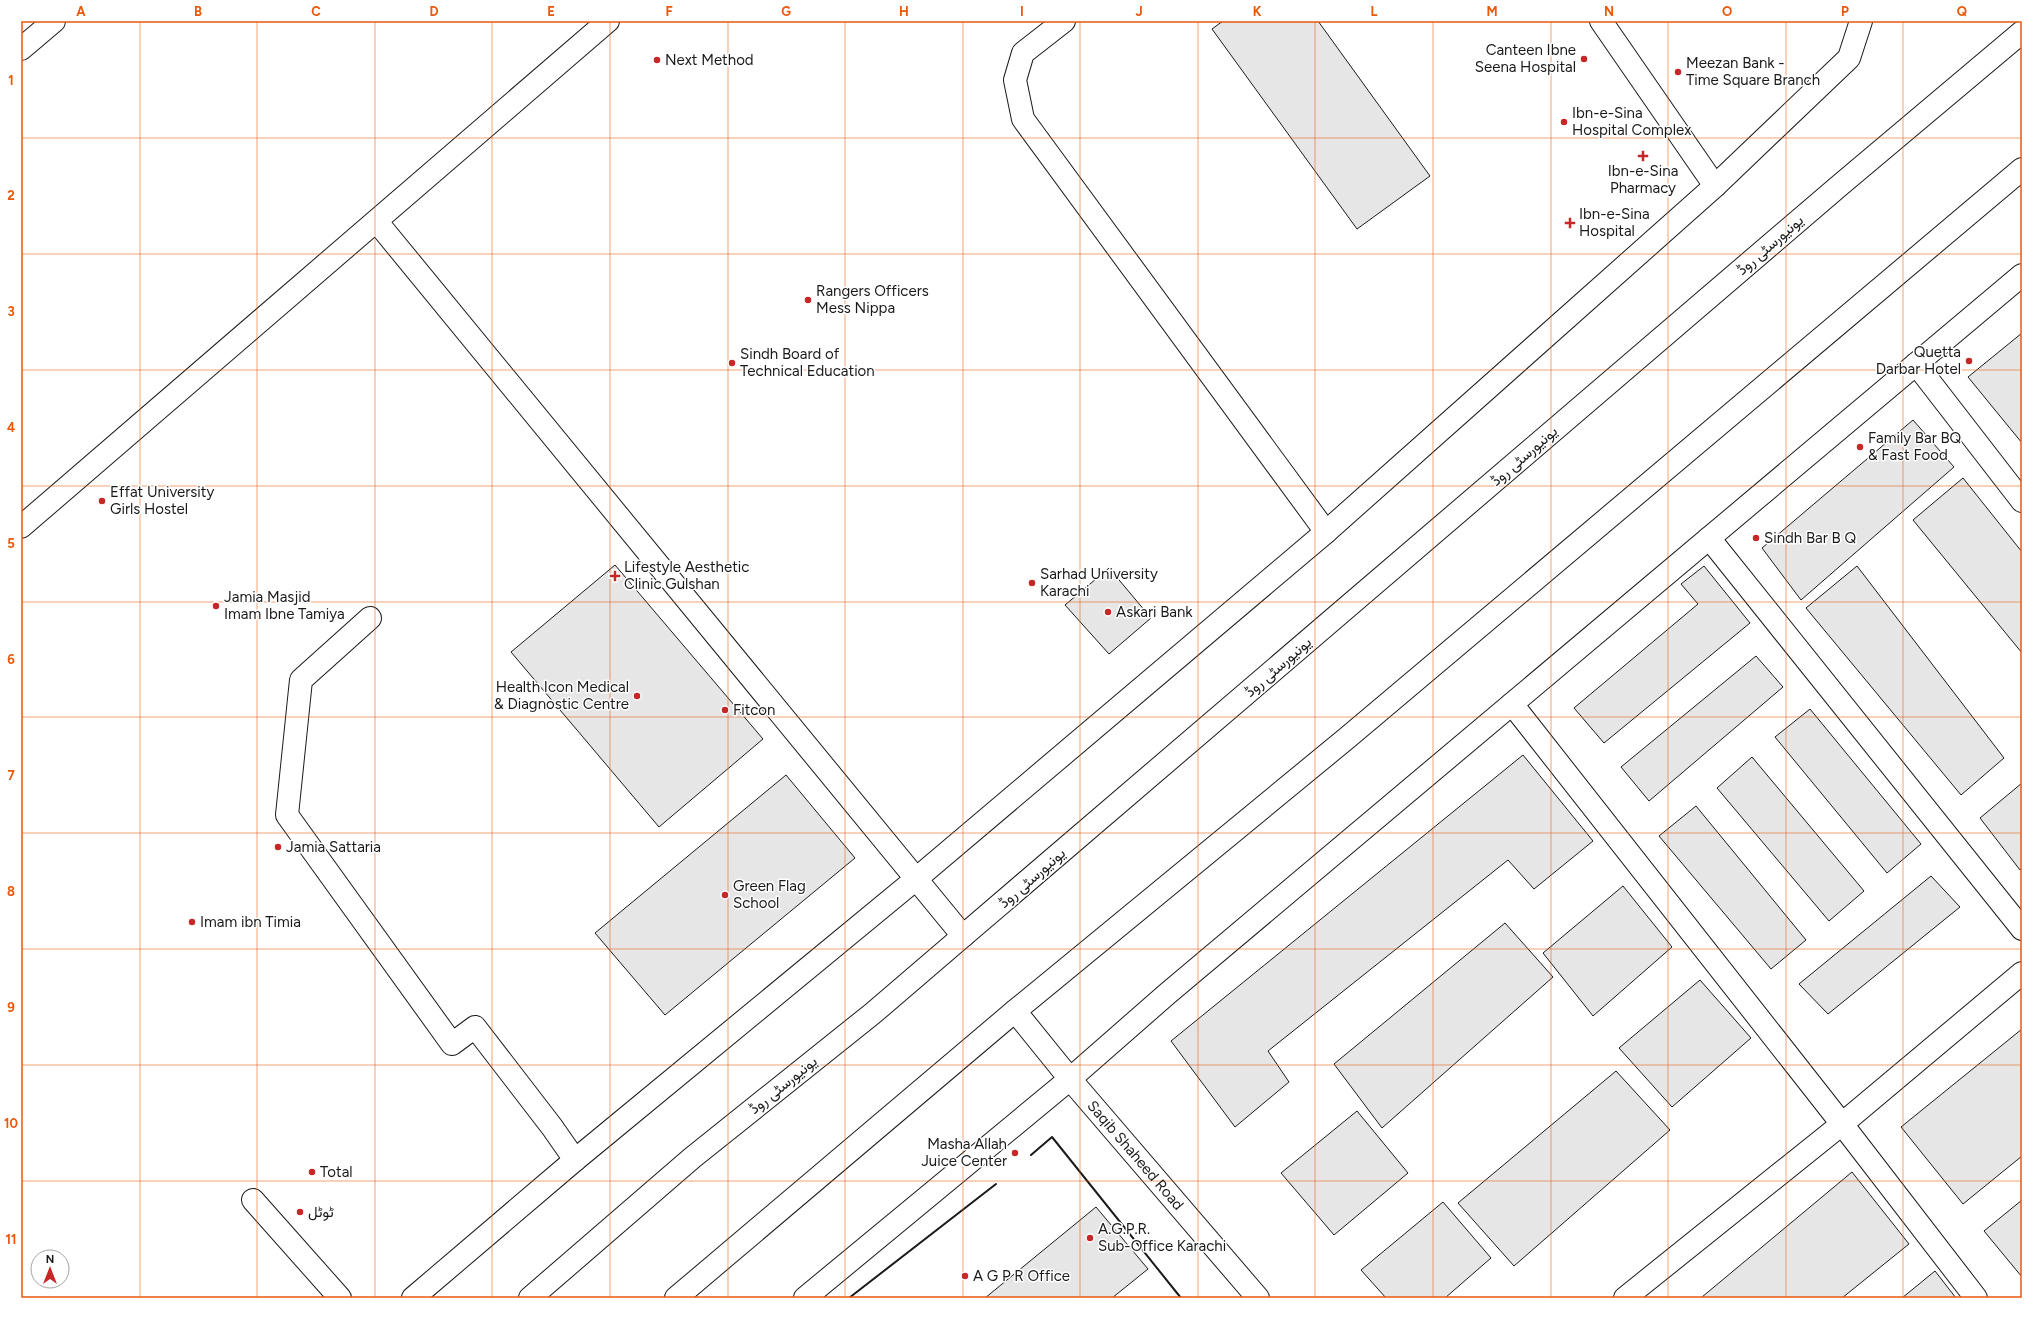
<svg xmlns="http://www.w3.org/2000/svg" width="2043" height="1319" font-family="Figtree,Vazirmatn,sans-serif">
  <style>
    .building { fill: #e6e6e6; stroke: #1a1a1a }
    .lines { fill: none; stroke-linecap: round; stroke-linejoin: round }
    .minor-casing { stroke: #1a1a1a; stroke-width: 24 }
    .major-casing { stroke: #1a1a1a; stroke-width: 24 }
    .minor { stroke: #fff; stroke-width: 22 }
    .major { stroke: #fff; stroke-width: 22 }
    .wall { stroke: #1a1a1a; stroke-width: 2 }
    .grid { fill: none; stroke: #e8590c; stroke-width: 1; stroke-opacity: 0.55 }
    .poi-dot { fill: #c62828; stroke: #fff; stroke-width: 1.5 }
    .labels { text-anchor: middle; dominant-baseline: central; stroke-width: 3; stroke-linejoin: round; paint-order: stroke }
    .poi-label { font-size: 15px; fill: #1a1a1a; stroke: #fff; text-anchor: start }
    .street-label { font-size: 15px; fill: #1a1a1a; stroke: #fff }
    .neatline { fill: none; stroke: #e8590c; stroke-width: 1.5 }
    .grid-label { font-size: 13px; text-anchor: middle; font-weight: bold; fill: #e8590c }
  </style>
  <rect width="100%" height="100%" fill="#fff"/>
  <path class="building" d="M1223,21H1318L1430,176L1357,229L1212,29Z
    M2022,333V443L1968,377Z
    M1913,420L1954,467L1801,600L1762,548Z
    M1963,478L2022,552V653L1913,520Z
    M615,565L763,739L659,827L511,652Z
    M1704,566L1750,623L1604,743L1574,708L1698,604L1681,584Z
    M1857,566L2004,758L1961,795L1806,608Z
    M1109,568L1151,618L1109,654L1065,605Z
    M1756,656L1783,687L1649,801L1621,767Z
    M1810,709L1921,844L1887,873L1775,737Z
    M1523,755L1593,841L1534,889L1508,860L1268,1051L1289,1082L1235,1127L1171,1041Z
    M1752,757L1864,891L1829,921L1717,788Z
    M786,775L855,858L665,1015L595,933Z
    M2022,783V868L2020,870L1980,818Z
    M1696,806L1806,940L1771,969L1659,836Z
    M1931,876L1960,907L1828,1014L1799,984Z
    M1623,886L1672,947L1593,1016L1543,953Z
    M1505,923L1553,977L1382,1128L1334,1064Z
    M1700,980L1751,1038L1672,1107L1619,1048Z
    M2022,1029V1156L1963,1204L1901,1127Z
    M1616,1071L1670,1130L1514,1266L1458,1203Z
    M1357,1111L1408,1173L1334,1235L1281,1173Z
    M1852,1172L1909,1244L1842,1298H1703L1702,1297Z
    M2022,1200V1277L1984,1231Z
    M1443,1202L1491,1258L1445,1298H1386L1361,1270Z
    M1096,1207L1148,1269L1112,1298H985Z
    M1935,1271L1956,1298H1902Z"/>
  <g class="lines">
    <defs>
      <g id="minor">
        <path d="M1064,21L1023,53L1015,80L1023,119L1326,532"/>
        <path d="M1601,21L1715,186"/>
        <path d="M21,49L54,21"/>
        <path d="M377,222L963,936"/>
        <path d="M1916,364L2022,501"/>
        <path d="M21,527L608,21"/>
        <path d="M1709,538L2022,929"/>
        <path d="M370,618L301,680L287,815L452,1044L475,1027L552,1127L575,1160"/>
        <path d="M1512,704L1842,1124L1976,1298"/>
        <path id="s1" d="M1015,1011L1070,1079L1258,1298"/>
        <path d="M253,1200L340,1298"/>
        <path d="M413,1298L575,1160L916,879L1326,532L1715,186L1849,58L1861,21"/>
        <path d="M805,1298L1070,1079L1167,994L2022,275"/>
        <path d="M1625,1298L1842,1124L2022,973"/>
      </g>
      <path id="major" d="M530,1298L692,1158L872,1014L963,936L1839,186L2022,32
        M676,1298L1015,1011L1347,738L2022,169"/>
    </defs>
    <use href="#minor" class="minor-casing"/>
    <use href="#major" class="major-casing"/>
    <use href="#minor" class="minor"/>
    <use href="#major" class="major"/>
    <path class="wall" d="M1031,1155L1052,1137L1181,1298
      M849,1298L996,1184"/>
  </g>
  <path class="grid" d="M140,21V1298M257,21V1298M375,21V1298M492,21V1298M610,21V1298M728,21V1298M845,21V1298M963,21V1298M1080,21V1298M1198,21V1298M1315,21V1298M1433,21V1298M1551,21V1298M1668,21V1298M1786,21V1298M1903,21V1298M21,138H2022M21,254H2022M21,370H2022M21,486H2022M21,602H2022M21,717H2022M21,833H2022M21,949H2022M21,1065H2022M21,1181H2022"/>
  <g class="poi-dot">
    <circle cx="1584" cy="59" r="4"/>
    <circle cx="657" cy="60" r="4"/>
    <circle cx="1678" cy="72" r="4"/>
    <circle cx="1564" cy="122" r="4"/>
    <path d="M1641 150h4v4h4v4h-4v4h-4v-4h-4v-4h4z"/>
    <path d="M1568 217h4v4h4v4h-4v4h-4v-4h-4v-4h4z"/>
    <circle cx="808" cy="300" r="4"/>
    <circle cx="1969" cy="361" r="4"/>
    <circle cx="732" cy="363" r="4"/>
    <circle cx="1860" cy="447" r="4"/>
    <circle cx="102" cy="501" r="4"/>
    <circle cx="1756" cy="538" r="4"/>
    <path d="M613 570h4v4h4v4h-4v4h-4v-4h-4v-4h4z"/>
    <circle cx="1032" cy="583" r="4"/>
    <circle cx="216" cy="606" r="4"/>
    <circle cx="1108" cy="612" r="4"/>
    <circle cx="637" cy="696" r="4"/>
    <circle cx="725" cy="710" r="4"/>
    <circle cx="278" cy="847" r="4"/>
    <circle cx="725" cy="895" r="4"/>
    <circle cx="192" cy="922" r="4"/>
    <circle cx="1015" cy="1153" r="4"/>
    <circle cx="312" cy="1172" r="4"/>
    <circle cx="300" cy="1212" r="4"/>
    <circle cx="1090" cy="1238" r="4"/>
    <circle cx="965" cy="1276" r="4"/>
  </g>
  <g class="labels">
    <g class="poi-label">
      <text x="1576" y="50" text-anchor="end">Canteen Ibne<tspan x="1576" dy="17">Seena Hospital</tspan></text>
      <text x="665" y="60">Next Method</text>
      <text x="1686" y="63">Meezan Bank -<tspan x="1686" dy="17">Time Square Branch</tspan></text>
      <text x="1572" y="113">Ibn-e-Sina<tspan x="1572" dy="17">Hospital Complex</tspan></text>
      <text x="1643" y="171" text-anchor="middle">Ibn-e-Sina<tspan x="1643" dy="17">Pharmacy</tspan></text>
      <text x="1579" y="214">Ibn-e-Sina<tspan x="1579" dy="17">Hospital</tspan></text>
      <text x="816" y="291">Rangers Officers<tspan x="816" dy="17">Mess Nippa</tspan></text>
      <text x="1961" y="352" text-anchor="end">Quetta<tspan x="1961" dy="17">Darbar Hotel</tspan></text>
      <text x="740" y="354">Sindh Board of<tspan x="740" dy="17">Technical Education</tspan></text>
      <text x="1868" y="438">Family Bar BQ<tspan x="1868" dy="17">&amp; Fast Food</tspan></text>
      <text x="110" y="492">Effat University<tspan x="110" dy="17">Girls Hostel</tspan></text>
      <text x="1764" y="538">Sindh Bar B Q</text>
      <text x="624" y="567">Lifestyle Aesthetic<tspan x="624" dy="17">Clinic Gulshan</tspan></text>
      <text x="1040" y="574">Sarhad University<tspan x="1040" dy="17">Karachi</tspan></text>
      <text x="224" y="597">Jamia Masjid<tspan x="224" dy="17">Imam Ibne Tamiya</tspan></text>
      <text x="1116" y="612">Askari Bank</text>
      <text x="629" y="687" text-anchor="end">Health Icon Medical<tspan x="629" dy="17">&amp; Diagnostic Centre</tspan></text>
      <text x="733" y="710">Fitcon</text>
      <text x="286" y="847">Jamia Sattaria</text>
      <text x="733" y="886">Green Flag<tspan x="733" dy="17">School</tspan></text>
      <text x="200" y="922">Imam ibn Timia</text>
      <text x="1007" y="1144" text-anchor="end">Masha Allah<tspan x="1007" dy="17">Juice Center</tspan></text>
      <text x="320" y="1172">Total</text>
      <text x="308" y="1212">ٹوٹل</text>
      <text x="1098" y="1229">A.G.P.R.<tspan x="1098" dy="17">Sub-Office Karachi</tspan></text>
      <text x="973" y="1276">A G P R Office</text>
    </g>
    <g class="street-label">
      <text transform="translate(1770 245) rotate(-41)">یونیورسٹی روڈ</text>
      <text transform="translate(1524 456) rotate(-41)">یونیورسٹی روڈ</text>
      <text transform="translate(1278 667) rotate(-41)">یونیورسٹی روڈ</text>
      <text transform="translate(1032 878) rotate(-41)">یونیورسٹی روڈ</text>
      <text transform="translate(783 1085) rotate(-39)">یونیورسٹی روڈ</text>
      <text stroke="none"><textPath href="#s1" startOffset="188">Saqib Shaheed Road</textPath></text>
    </g>
  </g>
  <rect width="2043" height="1319" fill="none" stroke="#ffffff" stroke-width="44"/>
  <g transform="translate(50 1269)"><circle r="19" fill="#ffffff" stroke="#a3a3a3"/>
  <path d="M0-3L7 15L0 10L-7 15Z" fill="#c62828"/>
  <text y="-6" font-size="11" font-weight="bold" text-anchor="middle" fill="#1a1a1a">N</text>
  </g>
  <rect x="22" y="22" width="1999" height="1275" class="neatline"/>
  <g class="grid-label">
    <text x="81" y="16">A</text>
    <text x="198" y="16">B</text>
    <text x="316" y="16">C</text>
    <text x="434" y="16">D</text>
    <text x="551" y="16">E</text>
    <text x="669" y="16">F</text>
    <text x="786" y="16">G</text>
    <text x="904" y="16">H</text>
    <text x="1022" y="16">I</text>
    <text x="1139" y="16">J</text>
    <text x="1257" y="16">K</text>
    <text x="1374" y="16">L</text>
    <text x="1492" y="16">M</text>
    <text x="1609" y="16">N</text>
    <text x="1727" y="16">O</text>
    <text x="1845" y="16">P</text>
    <text x="1962" y="16">Q</text>
    <text x="11" y="85">1</text>
    <text x="11" y="200">2</text>
    <text x="11" y="316">3</text>
    <text x="11" y="432">4</text>
    <text x="11" y="548">5</text>
    <text x="11" y="664">6</text>
    <text x="11" y="780">7</text>
    <text x="11" y="896">8</text>
    <text x="11" y="1012">9</text>
    <text x="11" y="1128">10</text>
    <text x="11" y="1244">11</text>
  </g>
</svg>
